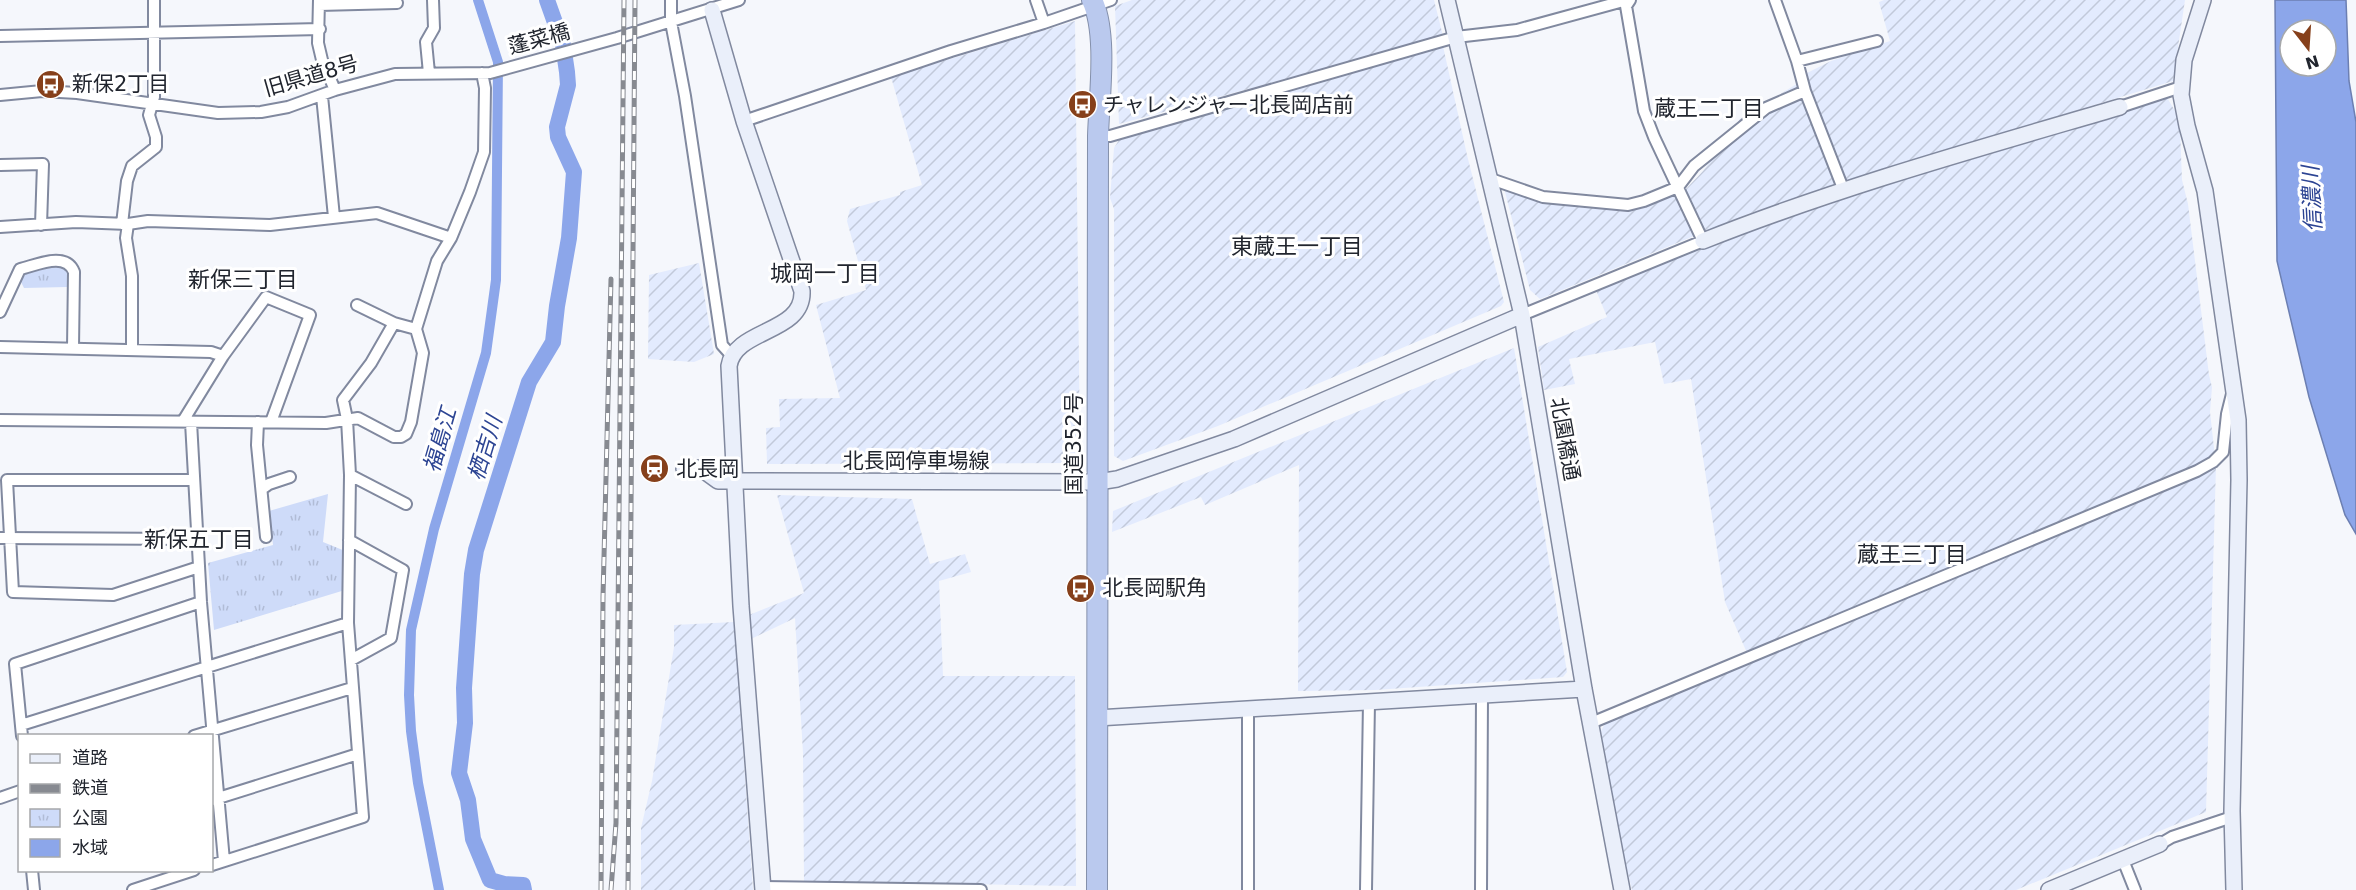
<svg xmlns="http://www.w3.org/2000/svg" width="2356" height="890" font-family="'DejaVu Sans','Noto Sans JP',sans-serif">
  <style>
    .industrial { fill: url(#industrial-furrows) }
    .park { fill: url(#park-tufts) }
    .water { fill: #8ca6ea; stroke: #6c7fb2; stroke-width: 1.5; fill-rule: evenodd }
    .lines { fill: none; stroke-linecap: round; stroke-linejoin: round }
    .canal { stroke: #8ca6ea; stroke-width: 10 }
    .river { stroke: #8ca6ea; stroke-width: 16 }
    .street-casing { stroke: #81899f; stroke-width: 14 }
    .secondary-casing { stroke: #81899f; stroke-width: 18 }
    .highway-casing { stroke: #8490ab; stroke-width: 22 }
    .street { stroke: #fff; stroke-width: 10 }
    .secondary { stroke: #eaeffa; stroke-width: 15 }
    .highway { stroke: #bac9ee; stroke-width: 20 }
    .rail-casing { stroke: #878a91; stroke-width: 5 }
    .rail { stroke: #fff; stroke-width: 3; stroke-dasharray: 9; stroke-linecap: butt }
    .labels { text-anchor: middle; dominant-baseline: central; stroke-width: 6; stroke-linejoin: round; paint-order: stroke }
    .street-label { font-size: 21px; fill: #21252e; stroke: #fff }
    .poi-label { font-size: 21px; fill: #21252e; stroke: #fff; text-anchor: start }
    .neighbourhood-label { font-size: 22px; fill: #21252e; stroke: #fff }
    .water-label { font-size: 22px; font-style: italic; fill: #2c4493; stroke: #fff }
  </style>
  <defs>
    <pattern id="industrial-furrows" width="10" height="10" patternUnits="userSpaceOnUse" patternTransform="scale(1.5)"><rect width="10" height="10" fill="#e3ebfe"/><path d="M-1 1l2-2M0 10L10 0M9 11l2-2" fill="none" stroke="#c2c9da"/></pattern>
    <pattern id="park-tufts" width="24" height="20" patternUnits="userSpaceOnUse" patternTransform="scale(1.5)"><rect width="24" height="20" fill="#cedbf9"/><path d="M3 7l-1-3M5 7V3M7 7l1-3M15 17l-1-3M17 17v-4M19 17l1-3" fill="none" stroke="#b1bcd6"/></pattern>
  </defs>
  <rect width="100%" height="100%" fill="#f5f7fc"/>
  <path class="industrial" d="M1132,0H1434L1443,36L1119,124L1115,6Z
    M1884,0H2185L2173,81L1842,182L1748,214L1540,299L1530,290L1504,188L1538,200L1629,210L1645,207L1679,193L1687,188L1703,171L1740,119L1795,85L1805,74L1831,61L1890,41L1879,2Z
    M1075,21L1080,452L1068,463L767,464L766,428L780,427L779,399L840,398L816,305L866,290L847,221L850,209L900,195V192L922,185L891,77Z
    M1441,45L1443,46L1467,155L1504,302L1501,306L1218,426L1123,461L1114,456V209L1110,198L1114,148L1119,140Z
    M2166,96L2175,111L2180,128L2182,180L2188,204L2209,375L2212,387L2210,412L2216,466L2206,812L2016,890H1632L1620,840L1601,731L1608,718L1750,660L1725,602L1691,379L1664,384L1655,342L1569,359L1575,384L1544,390L1538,347L1607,317L1596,290L1735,234L1800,211Z
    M699,263L714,354L694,362L648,359L649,275Z
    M1514,348L1567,672L1563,677L1375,690L1298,691L1299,465L1205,505L1201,497L1112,532L1113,511Z
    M777,495L912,499L930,564L965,554L971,572L939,581L943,676H1075L1076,886L804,881L803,753L795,618L751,639L749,615L804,593Z
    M734,622L753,890H641V828L652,781L674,647V625Z"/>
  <path class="park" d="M61,266L68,273L67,287L24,288L20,280L28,272Z
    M328,494L323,542L345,551V590L214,630L208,563L273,545L269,511Z"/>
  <path class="water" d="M2275,0H2346L2349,81L2356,122V534L2345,515L2309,397L2277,261ZM2290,30H2326V66H2290Z"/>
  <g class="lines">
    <path class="canal" d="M439,890L418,783L411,731L409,695L411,630L434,529L486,353L496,280L498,62L478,0"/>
    <path class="river" d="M524,890L523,885L504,884L490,880L473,839L468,800L459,773L465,723L464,688L472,574L476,550L529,382L553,342L557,306L569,238L574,172L558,137L557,127L568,85L567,72L563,45L547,0"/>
    <defs>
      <path id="street" d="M319,0L318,43L322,60L335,90
        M671,0V22L685,96L722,345L732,356
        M1036,0L1044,23
        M1775,0L1797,61L1805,91L1844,191
        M319,5L397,3
        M0,36L320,29
        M1797,61L1877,41
        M429,73L426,42L434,28L433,0
        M0,95L42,91L77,93L218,113L261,112L288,107L335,90L395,74L490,73L617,38L739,0
        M322,96L334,217
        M2120,107L2181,87
        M744,121L951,51L1044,23L1111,0
        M1098,136H1110L1456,37L1517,30L1627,0
        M0,165L43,164L41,225
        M1488,178L1543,197L1628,205L1644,201L1678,187L1694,166L1766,108L1805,91
        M122,224L127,181L132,166L156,147V137L149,115L154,97V0
        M128,224L126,238L132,276V349
        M0,227L76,222L128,224L148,221L270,225L377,213L451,238
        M357,305L394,323
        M0,312L20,269C37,265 66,251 74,272L73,348
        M1522,315L1703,241L1654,137L1644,111L1626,6L1630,0
        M0,347L211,352L223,356
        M0,420L326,423L358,418L394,437H401L406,434L411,422L423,353L416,329
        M183,421L223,356L266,297L310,315L271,422
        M191,422L201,602L224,861
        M258,422L257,445L266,537
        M350,475L406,504
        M194,480H7L13,592L113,595L199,567
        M262,489L269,484L290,477
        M0,538L197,539
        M349,540L403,570L391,638L351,660
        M1248,708V890
        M1591,723L2197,471L2213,462L2223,452L2227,414L2232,394
        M21,725L348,623
        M22,736L15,664L201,602
        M194,736L352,688
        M0,798L20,791
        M212,800L358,754
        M2160,844L2172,837L2232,817
        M2123,860L2135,890
        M212,865L363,817L348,623L350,475L347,419L343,400L371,363L394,323L416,329L437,261L451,238L470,192L484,152L485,88L482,73
        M32,870L34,890
        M763,887L981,890
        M133,890L194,870
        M1366,890L1369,702
        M1481,890L1482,696"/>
      <path id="secondary" d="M1447,0L1522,315L1584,689L1622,890
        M2203,0L2184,60L2181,95L2187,126L2205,191L2238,420L2239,480L2232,811L2234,890
        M712,10L744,121L802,291C804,334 735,328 729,366L741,606L763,890
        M1703,241C1839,187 1980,148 2120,107
        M684,469L700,468L718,481L1098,482L1117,479L1234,439L1522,315
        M1097,718L1584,689
        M2049,890L2160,844"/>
      <path id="highway" d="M1092,0C1108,33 1099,99 1098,136L1097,890"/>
    </defs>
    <use href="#street" class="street-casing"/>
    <use href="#secondary" class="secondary-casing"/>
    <use href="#highway" class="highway-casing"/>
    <use href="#street" class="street"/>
    <use href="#secondary" class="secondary"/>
    <use href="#highway" class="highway"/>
    <defs>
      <path id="rail" d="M601,890L603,597L611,279
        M611,890L616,823L624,0
        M628,890L635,0"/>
    </defs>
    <use href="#rail" class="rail-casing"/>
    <use href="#rail" class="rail"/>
  </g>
  <defs>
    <symbol id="bus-disc" viewBox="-11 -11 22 22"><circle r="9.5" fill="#86401b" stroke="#fff"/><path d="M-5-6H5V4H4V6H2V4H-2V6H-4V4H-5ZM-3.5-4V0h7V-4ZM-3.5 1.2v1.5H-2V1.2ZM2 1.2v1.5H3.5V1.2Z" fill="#fff"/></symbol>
    <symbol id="station-disc" viewBox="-11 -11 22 22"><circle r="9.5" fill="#86401b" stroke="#fff"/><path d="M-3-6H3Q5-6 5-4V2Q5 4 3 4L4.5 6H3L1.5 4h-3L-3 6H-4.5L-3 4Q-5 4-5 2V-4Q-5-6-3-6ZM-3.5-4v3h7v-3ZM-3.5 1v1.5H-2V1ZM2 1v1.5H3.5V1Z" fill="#fff"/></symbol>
  </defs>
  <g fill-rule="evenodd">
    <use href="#bus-disc" x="34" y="68" width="33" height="33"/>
    <use href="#bus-disc" x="1066" y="88" width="33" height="33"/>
    <use href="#station-disc" x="638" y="452" width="33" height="33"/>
    <use href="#bus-disc" x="1064" y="572" width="33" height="33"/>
  </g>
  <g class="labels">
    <g class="street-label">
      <text transform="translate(539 39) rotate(-15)">蓬菜橋</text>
      <text transform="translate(311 76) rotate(-16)">旧県道8号</text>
      <text transform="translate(1565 439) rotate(80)">北園橋通</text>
      <text transform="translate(1074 444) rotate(-90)">国道352号</text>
      <text x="916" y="461">北長岡停車場線</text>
    </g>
    <g class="poi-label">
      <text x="72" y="84">新保2丁目</text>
      <text x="1103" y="105">チャレンジャー北長岡店前</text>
      <text x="676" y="469">北長岡</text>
      <text x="1102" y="588">北長岡駅角</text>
    </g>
    <g class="neighbourhood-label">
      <text x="1709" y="108">蔵王二丁目</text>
      <text x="1297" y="246">東蔵王一丁目</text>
      <text x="825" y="273">城岡一丁目</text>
      <text x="243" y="279">新保三丁目</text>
      <text x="199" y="539">新保五丁目</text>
      <text x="1912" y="554">蔵王三丁目</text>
    </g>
    <g class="water-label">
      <text transform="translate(2312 199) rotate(-93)">信濃川</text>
      <text transform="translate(440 440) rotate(-74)">福島江</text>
      <text transform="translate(485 448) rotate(-73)">栖吉川</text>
    </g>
  </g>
  <rect x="18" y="734" width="195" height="138" fill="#ffffff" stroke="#a6a8ab" stroke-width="1.5"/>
  <rect x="30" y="754" width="30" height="9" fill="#eaeffa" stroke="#a6a8ab" stroke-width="1.5"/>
  <text x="72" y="764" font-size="18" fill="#21252e">道路</text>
  <rect x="30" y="784" width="30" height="9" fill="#878a91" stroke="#a6a8ab" stroke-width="1.5"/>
  <text x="72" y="794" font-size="18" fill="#21252e">鉄道</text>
  <rect x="30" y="809" width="30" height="18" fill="url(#park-tufts)" stroke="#a6a8ab" stroke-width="1.5"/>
  <text x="72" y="824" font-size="18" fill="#21252e">公園</text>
  <rect x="30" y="839" width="30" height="18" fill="#8ca6ea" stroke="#a6a8ab" stroke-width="1.5"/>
  <text x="72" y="854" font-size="18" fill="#21252e">水域</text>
  <g transform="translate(2308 48) rotate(163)"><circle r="28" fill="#ffffff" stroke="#a6a8ab" stroke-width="1.5"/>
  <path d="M0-4.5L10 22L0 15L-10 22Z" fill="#86401b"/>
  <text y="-9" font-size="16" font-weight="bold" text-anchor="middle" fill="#21252e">N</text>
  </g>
</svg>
